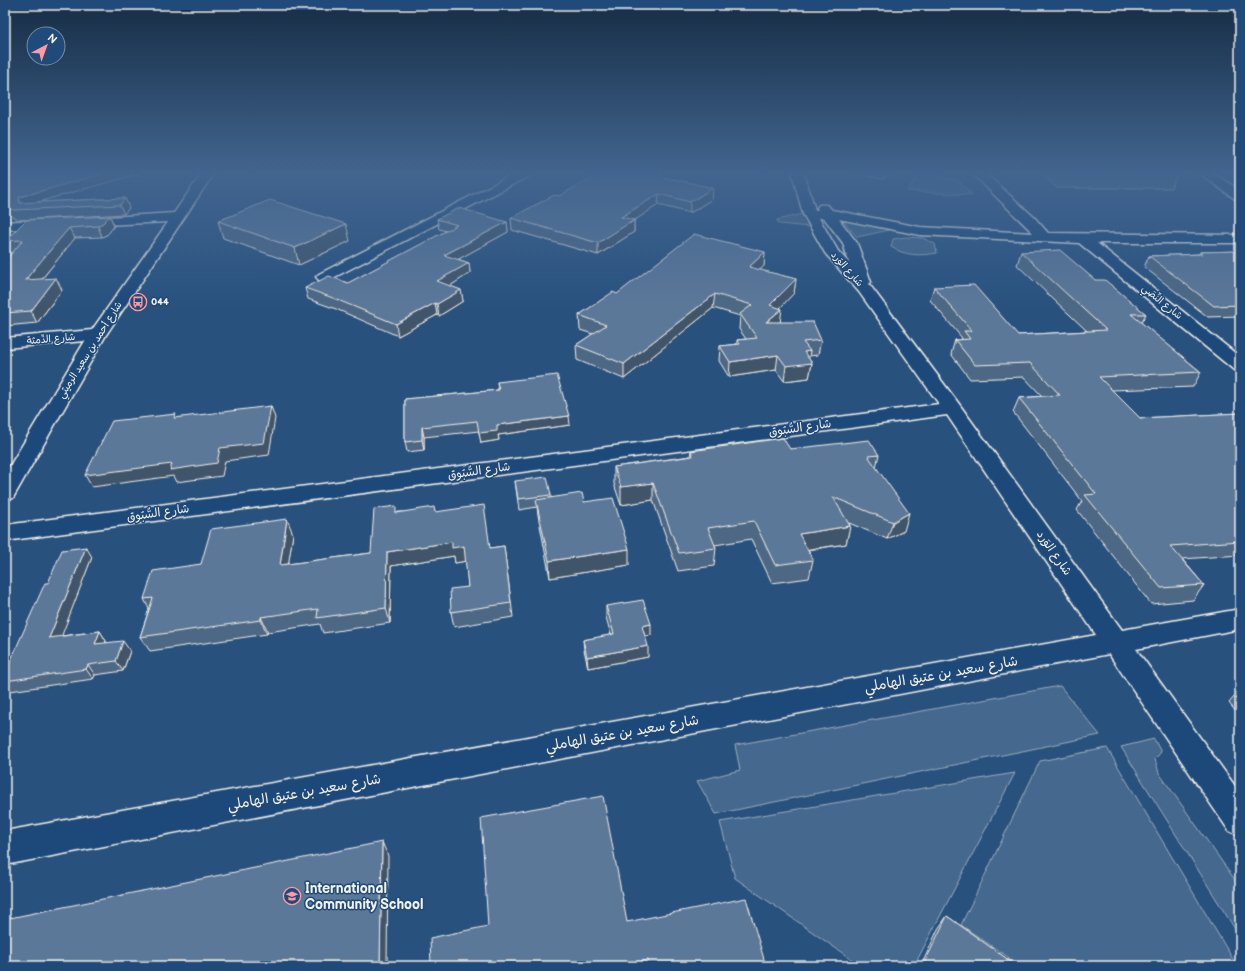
<svg xmlns="http://www.w3.org/2000/svg" width="1245" height="971" font-family="'Balsamiq Sans','Playpen Sans Arabic',sans-serif">
  <style>
    .green { fill: #45688e; stroke: #9cacbb }
    .lines { fill: none; stroke-linecap: round; stroke-linejoin: round }
    .minor-casing { stroke: #f4f1e8; stroke-width: 3 }
    .minor { fill: #1f4a7a; fill-rule: evenodd }
    .wall { fill: #4e6784; stroke: #f4f1e8 }
    .shaded-wall { fill: #40546b; stroke: #f4f1e8 }
    .building { fill: #5b7899; stroke: #f4f1e8 }
    .labels { text-anchor: middle; dominant-baseline: central; stroke-width: 3; stroke-linejoin: round; paint-order: stroke }
    .far-street-label { font-size: 10px; fill: #f4f1e8; stroke: #1f4a7a }
    .far-poi-label { font-size: 10px; font-weight: bold; fill: #f4f1e8; stroke: #1f4a7a; text-anchor: start }
    .street-label { font-size: 12px; fill: #f4f1e8; stroke: #1f4a7a }
    .near-street-label { font-size: 14px; fill: #f4f1e8; stroke: #1f4a7a }
    .near-poi-label { font-size: 14px; font-weight: bold; fill: #f4f1e8; stroke: #1f4a7a; text-anchor: start }
  </style>
  <rect width="100%" height="100%" fill="#28517e"/>
  <filter id="ink" filterUnits="userSpaceOnUse"><feTurbulence type="fractalNoise" baseFrequency=".025" numOctaves="2"/><feDisplacementMap in="SourceGraphic" scale="8" xChannelSelector="R" yChannelSelector="G"/><feConvolveMatrix kernelMatrix="1 2 1 2 8 2 1 2 1" color-interpolation-filters="sRGB"/></filter>
  <g filter="url(#ink)">
    <path class="green" d="M920,174L957,180L973,195L907,191Z
      M803,214L809,227L779,224L777,220Z
      M841,218L889,230L857,237Z
      M906,237L923,238L935,244L937,253C920,256 906,256 891,247L893,239Z
      M1060,686L1100,735L716,814L697,781L740,770L735,745Z
      M1154,739L1161,752L1155,759L1159,773L1240,887V937L1121,747Z
      M1107,748L1237,966H1021L961,925L1040,761Z
      M1015,773L914,966H861L735,878L720,822Z"/>
    <g class="lines">
      <defs>
        <path id="minor" d="M202,173H214L106,335L13,498L5,500V474L85,341L5,348V338L92,330L168,222L82,226L77,225L75,222L77,219L174,213Z
          M516,173H531L529,176L329,280H319L316,277L319,274Z
          M792,173H804L815,210H818L817,208L819,205C826,204 828,205 832,210L920,227L1033,233L972,173H985L1034,217L1048,233L1240,235V243H1097L1240,357V371L1234,370L1079,243L920,235L839,219L857,243L871,282L869,284L959,404L1122,630L1240,609V629L1136,649L1240,793V836L1229,831L1109,654L5,865V831L1096,635L947,415L5,541V525L939,404L859,292L825,253L803,214ZM819,218H824L843,243L849,263L838,251Z
          M1199,173H1213L1240,190V200L1235,199Z
          M50,219L55,220L57,223L55,226L5,230V222Z"/>
      </defs>
      <use href="#minor" class="minor-casing"/>
      <use href="#minor" class="minor"/>
    </g>
    <path class="wall" d="M5,173H141L37,202L125,198L129,208L124,214L18,220L5,211Z
      M851,173H890L883,179Z
      M1040,173H1178L1171,188H1057Z
      M664,177L713,188L712,199L690,213L658,205L634,220V232L598,255L512,230L511,218L559,196Z
      M110,216L114,226L108,234L102,237L75,238L42,279L62,290L37,323L5,326V261L12,252L10,253L5,241Z
      M437,219L507,222L508,232L458,259L469,263L470,273L450,286L461,290L463,301L439,316L437,315L398,336L336,309L308,299L305,288L348,283L446,231L439,229Z
      M218,221L350,241L299,265L223,238Z
      M1240,251V316L1208,317L1144,267L1149,256L1199,254L1200,252Z
      M765,252L764,266L759,270L796,279L794,293L779,308L780,322L821,340L818,355L809,356L808,358L812,363L809,378L784,381L776,370L729,377L719,361L720,346L737,344V340L746,339L739,329L740,316L713,308L624,379L577,360L576,345L593,334L580,330L579,315L617,294Z
      M1021,252L1095,280L1146,314L1141,323L1201,372L1193,387L1112,390L1140,418L1240,413V555L1182,559L1204,585L1193,600L1151,604L1077,510L1082,501L1013,412L1019,398L1042,396L1024,377L970,379L951,354L955,340H961L962,338L930,300L934,287L1018,335L1087,331L1017,265Z
      M497,382L570,425L498,435L499,440L481,443L479,431L424,437V450L407,452L405,442V399L498,390Z
      M790,449L879,455L876,467L904,531L887,539L849,523L850,526L846,544L808,550L813,560L809,578L772,583L751,539L715,545L716,548L714,566L678,571L653,500L621,505L614,484V467L690,456L691,451Z
      M515,481L551,495V498L584,502L629,565L550,578L538,515L537,507L519,510Z
      M398,512H435L490,548L504,546L513,617L454,627L451,612L468,587L466,561L455,563L454,556L391,566L390,623L323,633L320,624L268,632L267,634L150,651L140,637L149,609L144,599L201,564L293,534L288,564L371,553Z
      M92,557L61,636L100,631L106,641V643L130,651L123,671L95,675L93,679L10,691L5,685V673L48,583Z
      M606,606L651,635L645,636L648,657L588,668L584,650L583,640L611,635L606,617Z
      M1240,690V717L1229,703Z
      M947,916L1017,966H921L938,929Z
      M627,922L766,966H431Z"/>
    <path class="shaded-wall" d="M106,173H141L24,206L20,203L19,197Z
      M885,173H890L883,179Z
      M713,188L712,199L690,213V202Z
      M659,194L658,205L629,224L634,220V232L598,255V243L621,217Z
      M125,198L129,208L124,214L120,205Z
      M110,216L114,226L108,234L102,237L98,226Z
      M507,222L508,232L446,266L444,255Z
      M346,224L350,241L299,265L295,248Z
      M69,228L75,238L31,292L25,280Z
      M765,252L764,266L748,281L749,267Z
      M469,263L470,273L439,293L437,281Z
      M56,278L62,290L37,323L31,311Z
      M796,279L794,293L769,320L770,305Z
      M461,290L463,301L439,316L437,304Z
      M715,294L713,308L624,379V364Z
      M435,303L437,315L398,336L396,324Z
      M782,309L780,323L766,322Z
      M810,351L808,363H812L809,378L784,381L786,366L804,352Z
      M778,355L776,370L729,377L730,362Z
      M271,406L275,418L269,455L225,461L222,476L176,482L173,476L92,487L85,475Z
      M569,416L570,425L498,435L499,440L481,443L479,433L497,425Z
      M422,427L424,437V450L422,440Z
      M653,483V500L621,505V487Z
      M909,513L904,531L887,539L893,522Z
      M287,519L293,534L286,580L280,565Z
      M850,526L846,544L796,551L799,534Z
      M452,542L464,546L467,561L455,563L454,556L391,566L390,623L386,608L387,552Z
      M86,547L92,557L57,648L49,638Z
      M629,549V565L550,578L549,561Z
      M261,617L268,632L267,634L261,620Z
      M651,624V635L641,637L642,626Z
      M100,631L106,641L102,654L95,644Z
      M123,641L130,651L123,671L116,661Z
      M648,646V657L588,668L587,657Z
      M88,665L95,675L93,679L86,669Z
      M382,842L388,856L387,966H380Z"/>
    <path class="building" d="M5,173H106L19,197L20,203L125,198L120,205L14,210L5,205Z
      M601,173H658L664,177L713,188L690,202L659,194L621,217L634,220L598,243L511,218L554,195L559,196Z
      M270,200L346,224L295,248L218,221Z
      M459,208L507,222L444,255L469,263L437,281L461,290L437,304L435,303L396,324L333,298L305,288L329,276L348,283L457,225L437,219Z
      M110,216L103,223L98,226L69,228L25,280L56,278L31,311L5,313V261L23,240L5,241L26,220Z
      M694,234L765,252L749,267L796,279L770,305L782,309L766,322H813L821,340L803,342L810,351L804,352L812,363L786,366L778,355L730,362L720,346L740,344L737,340L757,338L740,314L752,305L715,294L624,364L576,345L606,325L579,315L613,292L617,294Z
      M1060,250L1095,280H1105L1146,314H1131L1201,372L1099,377L1140,418L1240,413V541L1170,546L1204,585L1161,588L1085,495L1096,494L1019,398L1060,395L1030,363L975,365L955,340L970,339L964,331H972L934,287L974,285L1018,335L1106,330L1021,252Z
      M1240,251V305L1214,306L1149,256L1203,254L1200,252Z
      M557,375L569,416L497,425V431L479,433L477,421L422,427V440L405,442V399L499,390L497,382Z
      M271,406L264,443L220,448L217,463L170,470L172,464L85,475L112,421L176,414L174,418Z
      M783,438L790,449L869,440L879,455L868,456L909,513L893,522L833,497L850,526L799,534L813,560L775,565L754,521L708,528L716,548L679,553L653,483L621,487L614,467L693,456L691,451Z
      M547,477L551,495L518,499L515,481Z
      M582,493L584,502L613,498L629,549L549,561L536,500Z
      M484,505L490,548L504,546L511,603L451,612L450,589L468,587L464,546L452,548V542L387,552L386,608L317,618L318,609L261,617V620L140,637L153,598L144,599L153,571L201,564L211,529L287,519L280,565L371,553L374,509L396,506V513L434,507L435,512Z
      M86,547L49,638L100,631L95,644L123,641L116,661L88,665L86,669L5,681V673L45,583H48L62,550Z
      M643,600L651,624L642,626L648,646L587,657L583,640L614,634L606,606Z
      M603,796L627,922L746,898L766,966H650L648,960L619,966H431L430,938L488,926L481,818Z
      M382,842L380,966H5V919Z
      M947,916L1017,966H923Z"/>
  </g>
  <linearGradient id="sky" x2="0" y2="1"><stop stop-color="#162d45"/><stop offset="0.56" stop-color="#42658f"/><stop offset="1" stop-color="#42658f" stop-opacity="0"/></linearGradient>
  <rect width="1245" height="309" fill="url(#sky)"/>
  <defs>
    <symbol id="bus-ring" viewBox="-11 -11 22 22"><circle r="9.5" fill="#1f4a7a" stroke="#ff9aa2" stroke-width="1.5"/><path d="M-5-6H5V4H4V6H2V4H-2V6H-4V4H-5ZM-3.5-4V0h7V-4ZM-3.5 1.2v1.5H-2V1.2ZM2 1.2v1.5H3.5V1.2Z" fill="#ff9aa2"/></symbol>
    <symbol id="school-ring" viewBox="-11 -11 22 22"><circle r="9.5" fill="#1f4a7a" stroke="#ff9aa2" stroke-width="1.5"/><path d="M0-5L7-2L0 1L-7-2ZM-4 1L0 2.5L4 1V4Q0 6-4 4Z" fill="#ff9aa2"/></symbol>
  </defs>
  <g fill-rule="evenodd">
    <use href="#bus-ring" x="128" y="292" width="20" height="20"/>
    <use href="#school-ring" x="282" y="886" width="20" height="20"/>
  </g>
  <g class="labels">
    <g class="far-street-label">
      <text transform="translate(847 269) rotate(49)">شارع الوَرد</text>
      <text transform="translate(1162 302) rotate(39)">شارع النِّصَي</text>
      <text transform="translate(51 339) rotate(-5)">شارع الدِّمثة</text>
      <text transform="translate(90 350) rotate(-58)">شارع أحمد بن سعيد الرميثي</text>
    </g>
    <g class="far-poi-label">
      <text x="151" y="302">044</text>
    </g>
    <g class="street-label">
      <text transform="translate(800 428) rotate(-8)">شارع السُّبُوق</text>
      <text transform="translate(479 471) rotate(-8)">شارع السُّبُوق</text>
      <text transform="translate(158 513) rotate(-8)">شارع السُّبُوق</text>
      <text transform="translate(1054 553) rotate(55)">شارع الوَرد</text>
    </g>
    <g class="near-street-label">
      <text transform="translate(941 674) rotate(-10)">شارع سعيد بن عتيق الهاملي</text>
      <text transform="translate(622 733) rotate(-10)">شارع سعيد بن عتيق الهاملي</text>
      <text transform="translate(304 792) rotate(-10)">شارع سعيد بن عتيق الهاملي</text>
    </g>
    <g class="near-poi-label">
      <text x="305" y="888">International<tspan x="305" dy="16">Community School</tspan></text>
    </g>
  </g>
  <rect width="1245" height="971" fill="none" stroke="#1f4a7a" stroke-width="20"/>
  <rect x="10" y="10" width="1225" height="951" fill="none" stroke="#f4f1e8" stroke-width="1.5" filter="url(#ink)"/>
  <g transform="translate(46 46) rotate(41)"><circle r="19" fill="#1f4a7a" stroke="#748da6"/>
  <path d="M0-3L7 15L0 10L-7 15Z" fill="#ff9aa2"/>
  <text y="-6" font-size="11" font-weight="bold" text-anchor="middle" fill="#f4f1e8">N</text>
  </g>
</svg>
